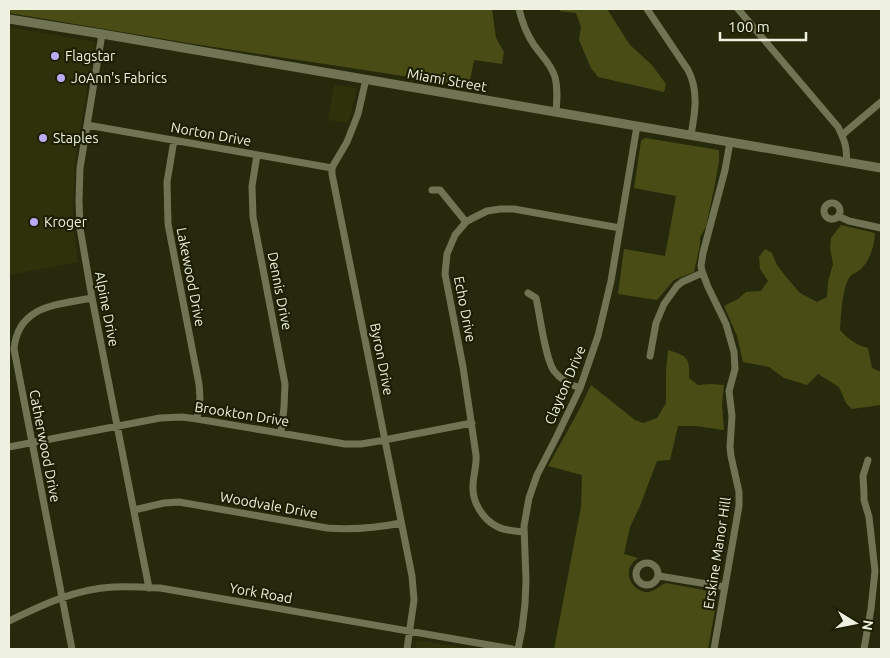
<svg xmlns="http://www.w3.org/2000/svg" width="890" height="658" font-family="Ubuntu,sans-serif">
  <style>
    .built { fill: #2e320b }
    .green { fill: #494d15 }
    .lines { fill: none; stroke-linecap: round; stroke-linejoin: round }
    .minor { stroke: #707454; stroke-width: 7 }
    .tertiary { stroke: #707454; stroke-width: 9 }
    .poi-dot { fill: #bbaaf6; stroke: #1d1f02; stroke-width: 2 }
    .labels { text-anchor: middle; dominant-baseline: central; stroke-width: 4.5; stroke-linejoin: round; paint-order: stroke }
    .poi-label { font-size: 14px; fill: #eef1df; stroke: #1d1f02; text-anchor: start }
    .street-label { font-size: 14px; fill: #eef1df; stroke: #1d1f02 }
  </style>
  <rect width="100%" height="100%" fill="#26290b"/>
  <path class="built" d="M9,27L95,42L75,161L73,211L74,232L78,262L9,275Z
    M334,85L357,88L351,113L348,123L328,120Z
    M417,640L470,649H415Z"/>
  <path class="green" d="M9,9H492L496,38L504,52L502,64L474,60L469,86L194,44L9,13Z
    M559,9H607L630,45L652,65L666,84L664,92L598,77L591,68L579,40L581,27L576,13L560,11Z
    M645,138L719,150V161L715,184L706,227L700,237V245L694,272L674,280L657,300L618,294L624,249L665,256L676,196L634,188L641,141Z
    M841,225L875,233C874,246 871,259 861,269C857,273 851,274 849,278C842,290 841,316 840,330C848,339 856,345 868,348L872,368L881,372V405L852,409L846,403L839,387L818,374L807,385L784,378L769,367L743,362L737,336L724,306L738,299L746,292L761,291L768,281L760,269L759,257L765,249L772,253L777,265L787,278L800,293L817,302L827,297L828,282L833,264L830,248L831,238Z
    M668,350C687,356 690,357 689,378L698,385L710,384L724,385L722,405L724,430L696,426H678L670,460L657,461L640,506L630,527L624,554L638,558C635,560 632,563 630,567C625,579 636,592 648,592C656,591 660,585 666,583L714,592L717,593V599L708,649H554L581,507L582,475L548,466L579,410L591,385L635,420L643,423L657,418L666,403V372Z"/>
  <g class="lines">
    <path class="minor" d="M519,9C522,22 526,33 534,45C541,55 551,64 555,77C558,89 557,100 556,112
      M647,9L688,70C699,91 695,113 691,135
      M738,9L838,127C844,139 848,149 846,162
      M102,34L80,168L79,201L80,228L92,298L149,588
      M366,79L358,114L347,142L334,164L332,168V174L412,576L414,600L407,649
      M87,125L332,168
      M842,135L881,102
      M174,140L167,182L168,224L199,384L200,398L197,419
      M257,155L252,186L253,217L285,384L284,407L281,433
      M432,190H440L466,222
      M824 211a8 8 0 1 1 16 0a8 8 0 1 1-16 0Z
      M838,216L849,221L881,228
      M528,293L536,298C540,315 545,358 554,371C560,379 571,385 580,388
      M650,356L656,323L664,304L677,286L682,282L702,273
      M9,447L160,418L182,417L197,419L345,444H361L379,441L472,423
      M134,510L164,503L179,502L327,528C353,530 376,528 401,523
      M524,532C515,531 506,531 498,527C483,520 472,502 473,486C473,475 477,466 476,455L463,367L445,274L447,254L455,235L466,222L471,219L487,211L500,209H514L620,228
      M636 574a11 11 0 1 1 22 0a11 11 0 1 1-22 0Z
      M659,576L725,587
      M9,621C42,605 75,589 113,587C128,586 144,587 160,588L512,649
      M72,649L14,349C18,305 57,305 92,298
      M518,649L522,629L525,604L526,580L524,526L529,498L537,475L557,436L580,388L598,336L611,281L637,126
      M714,649L739,506V492L731,456L730,447L732,416L729,391L735,369L734,352L726,324L708,287L702,271L701,266L703,253L725,170L730,142
      M864,649L871,609L875,571L869,517L864,500V494L863,476L868,460"/>
    <path class="tertiary" d="M9,19L102,34L881,168"/>
  </g>
  <g class="poi-dot">
    <circle cx="55" cy="56" r="5"/>
    <circle cx="61" cy="78" r="5"/>
    <circle cx="43" cy="138" r="5"/>
    <circle cx="34" cy="222" r="5"/>
  </g>
  <g class="labels">
    <g class="poi-label">
      <text x="65" y="56">Flagstar</text>
      <text x="71" y="78">JoAnn's Fabrics</text>
      <text x="53" y="138">Staples</text>
      <text x="44" y="222">Kroger</text>
    </g>
    <g class="street-label">
      <text transform="translate(447 80) rotate(10)">Miami Street</text>
      <text transform="translate(211 134) rotate(10)">Norton Drive</text>
      <text transform="translate(191 277) rotate(79)">Lakewood Drive</text>
      <text transform="translate(280 291) rotate(79)">Dennis Drive</text>
      <text transform="translate(107 309) rotate(79)">Alpine Drive</text>
      <text transform="translate(465 309) rotate(79)">Echo Drive</text>
      <text transform="translate(382 359) rotate(79)">Byron Drive</text>
      <text transform="translate(565 385) rotate(-67)">Clayton Drive</text>
      <text transform="translate(242 414) rotate(9)">Brookton Drive</text>
      <text transform="translate(45 446) rotate(79)">Catherwood Drive</text>
      <text transform="translate(269 505) rotate(10)">Woodvale Drive</text>
      <text transform="translate(717 553) rotate(-81)">Erskine Manor Hill</text>
      <text transform="translate(261 593) rotate(10)">York Road</text>
    </g>
  </g>
  <rect width="890" height="658" fill="none" stroke="#eef1df" stroke-width="20"/>
  <g transform="translate(855 623) rotate(100)" stroke="#1d1f02" stroke-width="4" paint-order="stroke">
  <path d="M0-4L9 19L0 12L-9 19Z" fill="#eef1df"/>
  <text y="-8" font-size="14" font-weight="bold" text-anchor="middle" fill="#eef1df">N</text>
  </g>
  <path d="M720 32v8h86v-8" fill="none" stroke="#eef1df" stroke-width="2.5"/>
  <text x="728" y="32" font-size="15" fill="#eef1df" stroke="#1d1f02" stroke-width="4" paint-order="stroke">100 m</text>
</svg>
